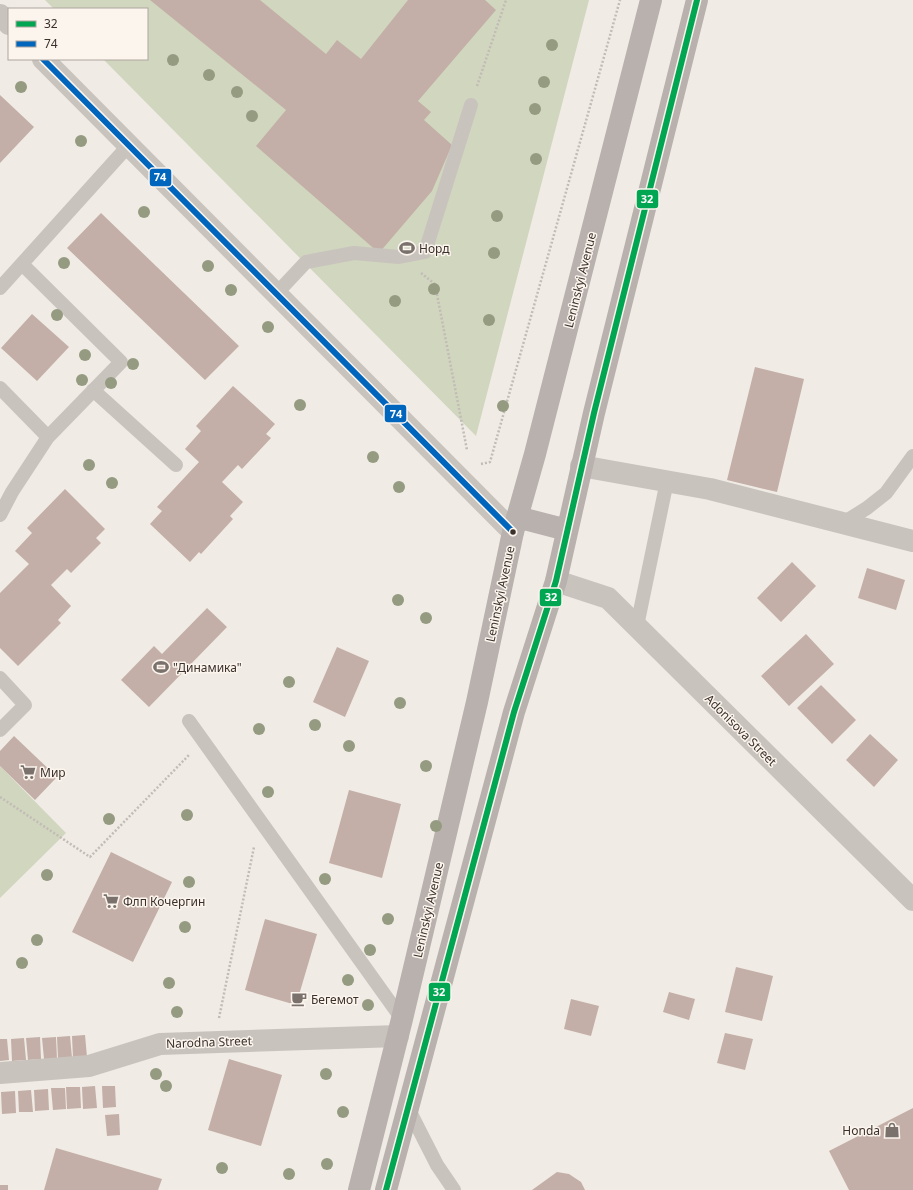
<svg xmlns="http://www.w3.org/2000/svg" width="913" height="1190" font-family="'Noto Sans',sans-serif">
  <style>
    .green { fill: #d1d6bf }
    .building { fill: #c3afa7 }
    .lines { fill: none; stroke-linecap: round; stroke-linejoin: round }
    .path { stroke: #c2bbb6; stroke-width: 2.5; stroke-dasharray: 2 2; stroke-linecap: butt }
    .service { stroke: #c9c3be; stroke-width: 14 }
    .minor { stroke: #c9c3be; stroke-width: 22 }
    .primary { stroke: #b8b1ad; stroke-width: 22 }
    .bus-1-casing { stroke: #fbf5ee; stroke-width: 9 }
    .bus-2-casing { stroke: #fbf5ee; stroke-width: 9 }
    .bus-1 { stroke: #00a651; stroke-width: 6 }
    .bus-2 { stroke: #0065bd; stroke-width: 6 }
    .tree { fill: #959b80 }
    .bus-dot { fill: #3b302b; stroke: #fbf5ee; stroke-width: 1.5 }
    .labels { text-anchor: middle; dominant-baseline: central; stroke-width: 3; stroke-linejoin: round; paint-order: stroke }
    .poi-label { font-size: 12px; fill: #3b302b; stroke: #fbf5ee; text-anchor: start }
    .street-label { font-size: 12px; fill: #3b302b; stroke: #fbf5ee }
    .line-badge { stroke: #fbf5ee; stroke-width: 1.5 }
    .badge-label { font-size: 11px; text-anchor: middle; font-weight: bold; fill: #fff }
  </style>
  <rect width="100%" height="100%" fill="#f0ebe5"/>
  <path class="green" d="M45,0H589L476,436L103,59H147V9H54Z
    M0,766L66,833L0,898Z"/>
  <path class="building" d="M150,0H260L326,54L337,40L361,59L408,0H485L496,10L418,101L431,112L424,120L452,145L432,191L379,253L256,146L286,110Z
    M0,95L34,127L0,163Z
    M101,213L239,346L205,380L67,248Z
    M32,314L69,347L37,381L1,348Z
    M755,367L804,379L777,492L727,480Z
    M233,386L275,424L266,434L271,438L242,469L238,465L222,482L243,502L230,516L233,519L201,554L199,552L190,562L150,524L162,511L157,507L199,462L185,449L201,431L196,426Z
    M65,489L105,529L96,538L101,543L71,573L67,569L51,585L71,606L58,620L61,623L18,666L0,648V593L29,564L15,551L32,533L27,528Z
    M792,562L816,586L781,622L757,598Z
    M867,568L905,580L896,610L858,598Z
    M207,608L227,627L149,707L121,680L154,646L162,654Z
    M806,634L834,664L789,706L761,676Z
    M337,647L369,661L345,717L313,702Z
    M821,685L856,720L832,744L797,708Z
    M870,734L898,760L874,787L846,760Z
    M14,736L57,777L35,800L0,766V751Z
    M349,790L401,804L382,878L329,863Z
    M111,852L172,882L133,962L72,932Z
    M265,919L317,934L296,1005L245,990Z
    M736,967L773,976L762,1021L725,1012Z
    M669,992L695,999L689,1020L663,1012Z
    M571,999L599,1006L591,1036L564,1029Z
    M725,1033L753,1039L745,1070L717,1063Z
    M85,1035L87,1057L73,1058L72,1036Z
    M70,1036L72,1058H58L57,1037Z
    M40,1037L41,1059L28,1060L26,1038Z
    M56,1037L57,1059H44L42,1038Z
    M24,1038L26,1060L12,1061L11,1039Z
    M0,1039H7L9,1060L0,1061Z
    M229,1059L282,1075L261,1146L208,1130Z
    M95,1086L97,1108L83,1109L82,1087Z
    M102,1086H115L116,1107L103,1108Z
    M66,1087H80L81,1108L67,1109Z
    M51,1088H65L66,1109L53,1110Z
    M48,1089L49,1110L35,1111L34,1090Z
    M31,1090L33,1112H19L18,1091Z
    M15,1091L16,1113L2,1114L1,1092Z
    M913,1108V1190H849L829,1151Z
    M119,1114L120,1135L107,1136L105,1115Z
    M56,1148L162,1179L158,1190H44Z
    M557,1172L569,1174L581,1182L585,1190H532Z
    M0,1185H8V1190H0Z"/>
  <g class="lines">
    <path class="path" d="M477,86L506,0
      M421,273L435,284L467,450
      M481,464L490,462L620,0
      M0,797L90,857L189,755
      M219,1018L254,847"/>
    <path class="service" d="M22,264L121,362L48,437
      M0,288L129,145
      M276,294L306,262L354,253L399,257L425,252L471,105
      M0,388L48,437L12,492L0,515
      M93,390L176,465
      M843,523L867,508L886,493L913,456
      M637,626L667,481
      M0,678L25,705L0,730
      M189,721L402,1019
      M408,1108L437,1165L454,1190"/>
    <path class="minor" d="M0,15L9,24
      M43,59L513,532
      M581,466L710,489L913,541
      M556,581L608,598L913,900
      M0,1073L89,1066L160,1044L398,1036"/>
    <path class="primary" d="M517,517L567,530
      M359,1190L402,1019L477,702L513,532L535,454L651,0
      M386,1190L514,712L556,581L594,413L697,0"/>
    <defs>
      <path id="bus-1" d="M386,1190L514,712L556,581L594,413L697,0"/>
      <path id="bus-2" d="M43,59L513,532"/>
    </defs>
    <use href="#bus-1" class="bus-1-casing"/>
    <use href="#bus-2" class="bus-2-casing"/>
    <use href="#bus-1" class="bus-1"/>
    <use href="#bus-2" class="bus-2"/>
  </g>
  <g class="tree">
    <circle cx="552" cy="45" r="6"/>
    <circle cx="173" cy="60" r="6"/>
    <circle cx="209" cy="75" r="6"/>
    <circle cx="544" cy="82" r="6"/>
    <circle cx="21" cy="87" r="6"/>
    <circle cx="237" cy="92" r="6"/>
    <circle cx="535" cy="109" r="6"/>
    <circle cx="252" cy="116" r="6"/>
    <circle cx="81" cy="141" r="6"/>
    <circle cx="536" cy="159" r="6"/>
    <circle cx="144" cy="212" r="6"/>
    <circle cx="497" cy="216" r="6"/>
    <circle cx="494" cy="253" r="6"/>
    <circle cx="64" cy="263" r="6"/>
    <circle cx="208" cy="266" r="6"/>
    <circle cx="434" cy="289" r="6"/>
    <circle cx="231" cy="290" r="6"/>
    <circle cx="395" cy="301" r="6"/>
    <circle cx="57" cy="315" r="6"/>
    <circle cx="489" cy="320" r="6"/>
    <circle cx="268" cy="327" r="6"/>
    <circle cx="85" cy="355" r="6"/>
    <circle cx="133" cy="364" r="6"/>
    <circle cx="82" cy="380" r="6"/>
    <circle cx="111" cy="383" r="6"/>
    <circle cx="300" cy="405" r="6"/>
    <circle cx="503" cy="406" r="6"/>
    <circle cx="373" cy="457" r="6"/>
    <circle cx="89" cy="465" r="6"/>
    <circle cx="112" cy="483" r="6"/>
    <circle cx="399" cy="487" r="6"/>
    <circle cx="398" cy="600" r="6"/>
    <circle cx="426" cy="618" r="6"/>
    <circle cx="289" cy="682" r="6"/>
    <circle cx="400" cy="703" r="6"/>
    <circle cx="315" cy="725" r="6"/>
    <circle cx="259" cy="729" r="6"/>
    <circle cx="349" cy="746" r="6"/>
    <circle cx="426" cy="766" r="6"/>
    <circle cx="268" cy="792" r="6"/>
    <circle cx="187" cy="815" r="6"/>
    <circle cx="109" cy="819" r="6"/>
    <circle cx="436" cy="826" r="6"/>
    <circle cx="47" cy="875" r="6"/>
    <circle cx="325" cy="879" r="6"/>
    <circle cx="189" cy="882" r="6"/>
    <circle cx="388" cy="919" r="6"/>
    <circle cx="185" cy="927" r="6"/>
    <circle cx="37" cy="940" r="6"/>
    <circle cx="370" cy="950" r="6"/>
    <circle cx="22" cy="963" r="6"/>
    <circle cx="348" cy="980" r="6"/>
    <circle cx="169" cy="983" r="6"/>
    <circle cx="368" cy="1005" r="6"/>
    <circle cx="177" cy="1012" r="6"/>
    <circle cx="156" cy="1074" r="6"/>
    <circle cx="326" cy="1074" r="6"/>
    <circle cx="166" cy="1086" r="6"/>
    <circle cx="343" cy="1112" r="6"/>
    <circle cx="327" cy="1164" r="6"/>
    <circle cx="222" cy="1168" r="6"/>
    <circle cx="289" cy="1174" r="6"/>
  </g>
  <defs>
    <symbol id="stadium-bare" viewBox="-9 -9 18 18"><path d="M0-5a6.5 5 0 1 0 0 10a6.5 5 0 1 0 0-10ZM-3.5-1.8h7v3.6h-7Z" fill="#7a716c" stroke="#fbf5ee" stroke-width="2.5" paint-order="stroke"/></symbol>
    <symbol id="supermarket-bare" viewBox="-9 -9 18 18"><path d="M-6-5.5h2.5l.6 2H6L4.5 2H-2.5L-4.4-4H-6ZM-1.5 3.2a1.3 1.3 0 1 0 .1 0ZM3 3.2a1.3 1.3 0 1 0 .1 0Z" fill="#7a716c" stroke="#fbf5ee" stroke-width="2.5" paint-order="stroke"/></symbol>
    <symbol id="cafe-bare" viewBox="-9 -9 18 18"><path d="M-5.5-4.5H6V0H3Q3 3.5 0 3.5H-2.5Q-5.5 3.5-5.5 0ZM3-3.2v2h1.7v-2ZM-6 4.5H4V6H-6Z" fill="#7a716c" stroke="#fbf5ee" stroke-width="2.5" paint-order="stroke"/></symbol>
    <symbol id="shop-bare" viewBox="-9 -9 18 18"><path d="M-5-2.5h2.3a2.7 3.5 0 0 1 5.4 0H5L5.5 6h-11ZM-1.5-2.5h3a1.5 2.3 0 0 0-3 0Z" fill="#7a716c" stroke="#fbf5ee" stroke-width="2.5" paint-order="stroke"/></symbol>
  </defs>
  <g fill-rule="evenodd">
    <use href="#stadium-bare" x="396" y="237" width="22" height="22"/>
    <use href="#stadium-bare" x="150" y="656" width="22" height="22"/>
    <use href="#supermarket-bare" x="17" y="761" width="22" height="22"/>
    <use href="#supermarket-bare" x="100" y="890" width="22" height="22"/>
    <use href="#cafe-bare" x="288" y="988" width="22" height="22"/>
    <use href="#shop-bare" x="881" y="1119" width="22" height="22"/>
  </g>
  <circle class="bus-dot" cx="513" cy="532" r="3.5"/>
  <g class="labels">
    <g class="poi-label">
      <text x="419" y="248">Норд</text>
      <text x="173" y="667">"Динамика"</text>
      <text x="40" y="772">Мир</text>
      <text x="123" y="901">Флп Кочергин</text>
      <text x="311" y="999">Бегемот</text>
      <text x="880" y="1130" text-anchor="end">Honda</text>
    </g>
    <g class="street-label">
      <text transform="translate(580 280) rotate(-76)">Leninskyi Avenue</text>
      <text transform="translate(500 594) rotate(-78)">Leninskyi Avenue</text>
      <text transform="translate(741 730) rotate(45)">Adonisova Street</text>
      <text transform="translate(428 910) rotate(-77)">Leninskyi Avenue</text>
      <text transform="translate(209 1042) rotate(-2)">Narodna Street</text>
    </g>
  </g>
  <g class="line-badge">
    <rect x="149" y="168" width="23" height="19" rx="4" fill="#0065bd"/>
    <rect x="636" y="189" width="23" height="20" rx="4" fill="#00a651"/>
    <rect x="384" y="404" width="23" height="19" rx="4" fill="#0065bd"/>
    <rect x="539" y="588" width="23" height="19" rx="4" fill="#00a651"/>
    <rect x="428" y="982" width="23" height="20" rx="4" fill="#00a651"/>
  </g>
  <g class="badge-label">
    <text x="160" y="181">74</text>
    <text x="647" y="203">32</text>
    <text x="396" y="418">74</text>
    <text x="551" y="601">32</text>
    <text x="439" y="996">32</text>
  </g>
  <rect x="8" y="8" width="140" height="52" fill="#fbf5ee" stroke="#aea6a0"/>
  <rect x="16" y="21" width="20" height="6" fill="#00a651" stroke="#aea6a0"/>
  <text x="44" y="28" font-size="12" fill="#3b302b">32</text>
  <rect x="16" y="41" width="20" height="6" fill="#0065bd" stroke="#aea6a0"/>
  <text x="44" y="48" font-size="12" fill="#3b302b">74</text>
</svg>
